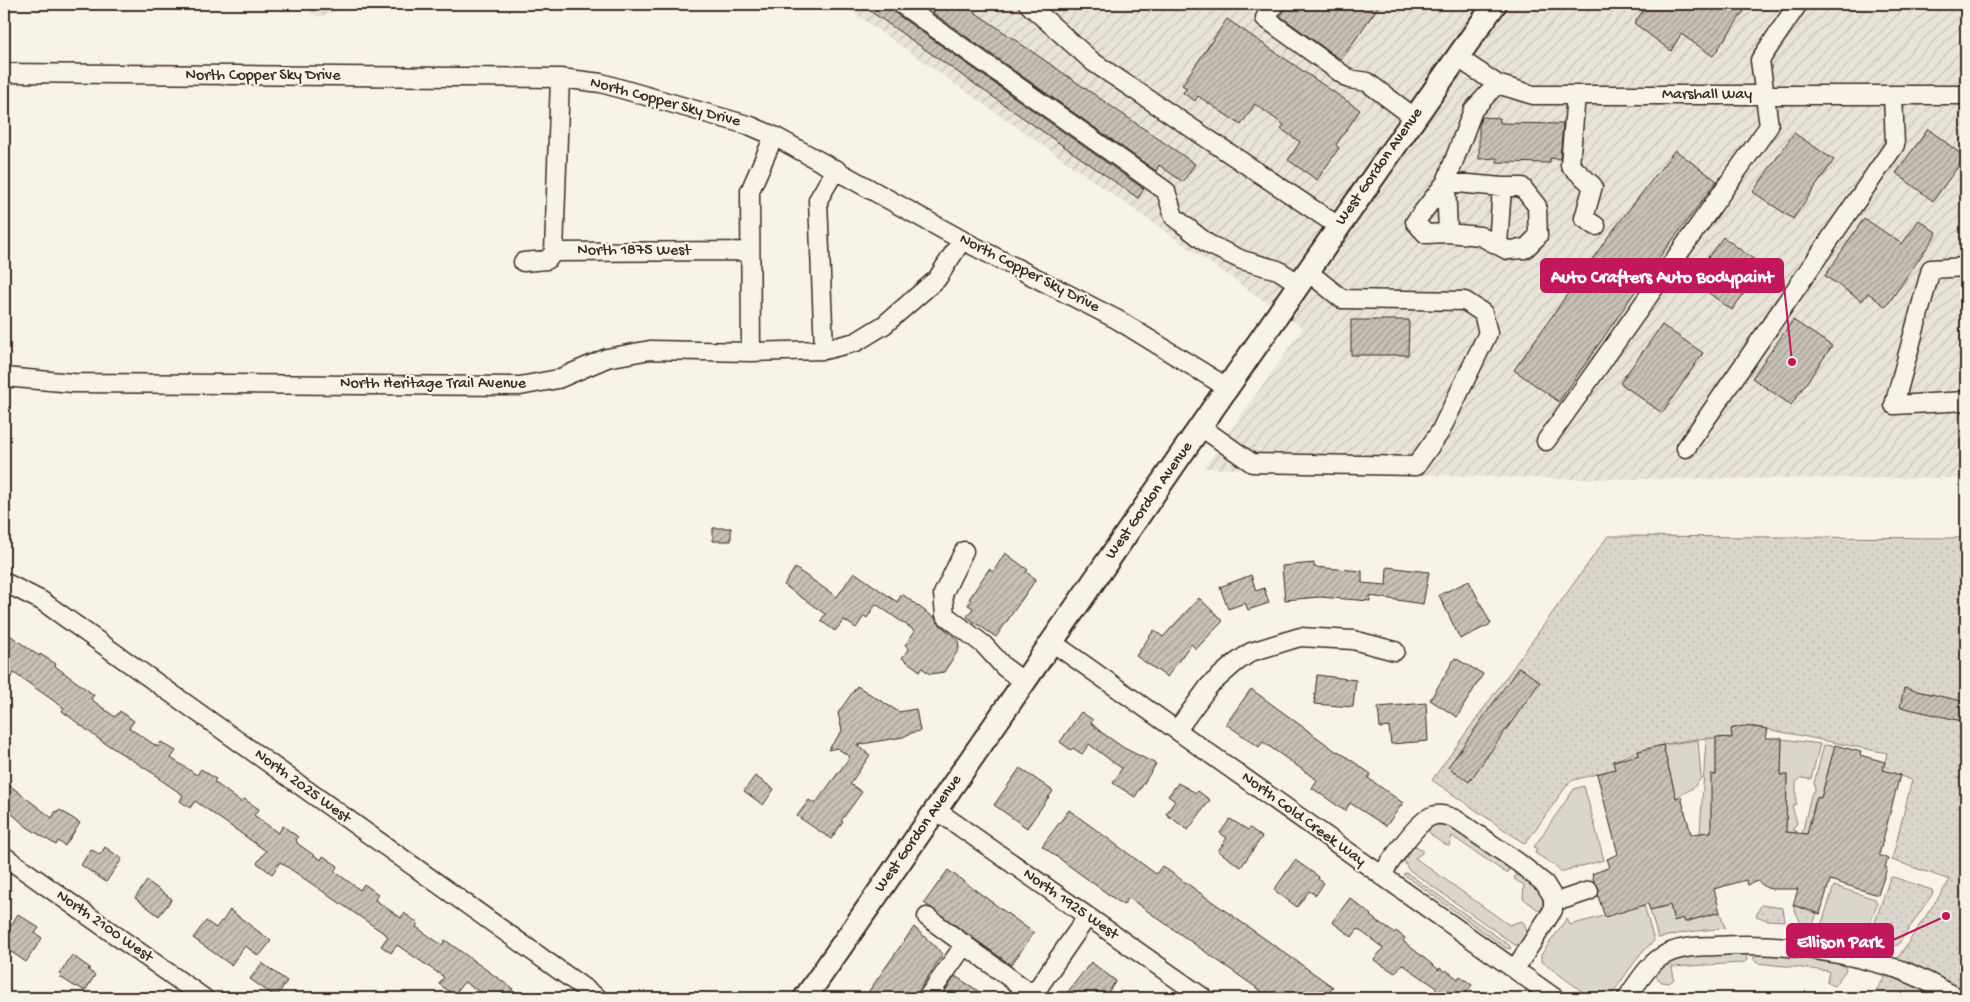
<svg xmlns="http://www.w3.org/2000/svg" width="1970" height="1002" font-family="'Gochi Hand',sans-serif">
  <style>
    .industrial { fill: url(#industrial-furrows) }
    .grass { fill: #dbd6cb; stroke: #8b8074 }
    .park { fill: url(#park-dots); stroke: #8b8074 }
    .building { fill: url(#building-hatch); stroke: #3b2a1e }
    .lines { fill: none; stroke-linecap: round; stroke-linejoin: round }
    .minor-casing { stroke: #3b2a1e; stroke-width: 21 }
    .major-casing { stroke: #3b2a1e; stroke-width: 26 }
    .minor { stroke: #f7f3e8; stroke-width: 18 }
    .major { stroke: #f7f3e8; stroke-width: 22 }
    .labels { text-anchor: middle; dominant-baseline: central; stroke-width: 4.5; stroke-linejoin: round; paint-order: stroke }
    .street-label { font-size: 16px; fill: #3b2a1e; stroke: #f7f3e8 }
    .leader { fill: none; stroke: #c2185b; stroke-width: 2 }
    .callout-dot { fill: #c2185b; stroke: #f7f3e8; stroke-width: 2 }
    .callout { fill: #c2185b; stroke: #c2185b; stroke-width: 2 }
    .callout-label { font-size: 18px; text-anchor: middle; font-weight: bold; fill: #fff }
  </style>
  <defs>
    <pattern id="industrial-furrows" width="10" height="10" patternUnits="userSpaceOnUse" patternTransform="scale(1.25)"><rect width="10" height="10" fill="#e9e4d9"/><path d="M-1 1l2-2M0 10L10 0M9 11l2-2" fill="none" stroke="#c9c4ba"/></pattern>
    <pattern id="park-dots" width="8" height="8" patternUnits="userSpaceOnUse" patternTransform="scale(1.25)"><rect width="8" height="8" fill="#dbd6cb"/><path d="M2 2h.1M6 6h.1" fill="none" stroke="#bdb8ae" stroke-width="1.8" stroke-linecap="round"/></pattern>
    <pattern id="building-hatch" width="6" height="6" patternUnits="userSpaceOnUse" patternTransform="scale(1.25)"><rect width="6" height="6" fill="#c8c1b6"/><path d="M-1 1l2-2M0 6l6-6M5 7l2-2" fill="none" stroke="#a49d93"/></pattern>
  </defs>
  <rect width="100%" height="100%" fill="#f7f3e8"/>
  <filter id="ink" filterUnits="userSpaceOnUse"><feTurbulence type="fractalNoise" baseFrequency=".02" numOctaves="2"/><feDisplacementMap in="SourceGraphic" scale="10" xChannelSelector="R" yChannelSelector="G"/><feConvolveMatrix kernelMatrix="1 2 1 2 8 2 1 2 1" color-interpolation-filters="sRGB"/></filter>
  <g filter="url(#ink)">
    <path class="industrial" d="M300,4H362L317,17Z
      M841,4H1966V478L1564,479L1204,468L1303,328Z"/>
    <path class="grass" d="M1716,737V775H1712L1711,832L1700,833L1706,739Z
      M1782,739L1820,744L1811,779L1801,778L1796,782V804L1792,806L1797,823L1792,830L1797,831V833L1786,832L1787,775H1781Z
      M1698,740L1701,778L1693,788L1676,798L1663,745Z
      M1824,745L1835,746L1821,798L1816,797L1807,834H1802L1811,795L1815,790L1814,783Z
      M1584,786L1604,860L1560,872L1558,868L1535,853L1537,849L1534,847L1574,789Z
      M1435,825H1444L1452,827L1507,867L1509,869L1508,872L1506,873L1452,836L1449,846C1442,843 1431,837 1428,830Z
      M1416,846L1422,850V853L1415,858L1509,925L1521,921L1524,923L1528,933L1519,945H1515L1408,869L1404,861L1413,847Z
      M1407,873L1509,945L1511,949L1506,948L1403,874Z
      M1516,875C1531,880 1545,892 1543,909L1538,910L1523,898L1524,885L1514,879Z
      M1834,886L1875,899L1877,904L1866,935L1862,938L1824,930L1821,926Z
      M1644,905L1654,941L1641,953L1609,998H1591L1541,961V955L1567,918L1570,925Z
      M1670,905L1674,920L1683,918L1685,922L1720,912L1725,928L1688,932L1658,938L1650,910Z
      M1717,954H1746L1747,960L1742,963L1672,967L1674,979L1669,983L1662,982L1656,977C1663,953 1698,956 1717,954Z
      M1758,955C1787,955 1815,960 1844,965L1846,970L1834,986L1827,982L1829,971L1757,963L1753,958Z"/>
    <path class="park" d="M1608,536L1966,538V998H1871L1950,880L1892,860L1912,780L1883,770L1887,753L1752,726L1732,728V738C1691,736 1651,746 1613,761L1615,769L1570,781L1525,844L1432,780Z
      M1893,877L1932,890L1933,893L1898,945L1893,946L1872,940L1870,937L1890,878Z
      M1761,905L1783,908L1785,921L1767,920L1756,916Z
      M1793,905L1817,913L1810,933L1804,931Z"/>
    <path class="building" d="M860,4H890L895,13L1144,189L1138,198Z
      M939,4H963L1195,164L1183,182L1159,165L1156,171L933,13Z
      M1289,4H1380L1341,60L1280,16Z
      M1648,4H1749L1713,56L1681,34L1671,51L1634,23Z
      M1227,19L1360,110L1336,145L1339,148L1317,180L1288,160L1300,142L1281,129L1284,125L1255,104L1241,125L1198,96L1195,101L1183,93L1187,88L1182,85Z
      M1482,117L1500,118V123L1563,124L1560,159L1550,158V163L1497,162V158L1479,159V123Z
      M1928,129L1965,157L1933,201L1896,173Z
      M1794,133L1834,160L1793,219L1753,192Z
      M1675,150L1717,181L1652,267L1559,402L1514,370L1608,237Z
      M1864,218L1902,244L1919,220L1937,233L1886,307L1868,293L1862,301L1825,276Z
      M1723,237L1763,266L1732,310L1691,280Z
      M1351,320H1409L1408,355H1351Z
      M1793,320L1832,346L1791,405L1752,378Z
      M1662,325L1703,353L1662,413L1620,383Z
      M713,528H731V541H713Z
      M1005,553L1028,570L1026,572L1036,579L996,637L967,617L973,608L968,605L971,600L969,599L989,569L993,572Z
      M1314,563V567L1362,571V583L1386,585L1387,567L1429,572L1423,604L1370,596V601L1320,597L1285,600L1282,566Z
      M795,568L837,597L854,572L897,602L902,594L933,617L934,615L938,623L958,640L959,649L944,672L930,674L922,668L920,671L902,658L909,648L905,645L915,631L876,604L867,618L864,616L856,628L844,620L835,631L821,621L825,614L784,585Z
      M1251,575L1256,591L1264,588L1269,603L1248,610L1245,603L1228,609L1220,587Z
      M1469,581L1491,624L1460,639L1439,595Z
      M1199,598L1223,621L1196,649L1191,644L1167,677L1136,656L1154,630L1163,637Z
      M4,631L39,656L40,654L56,664L55,666L94,695L91,699L115,717L120,711L134,721L129,728L158,747L161,742L176,751L171,758L197,775L201,769L216,779L214,782L241,802L244,799L259,809L254,815L278,833L283,826L298,837L296,840L298,844L321,860L323,856L338,866L334,871L360,890L364,884L378,894L375,900L401,918L404,913L418,923L416,927L442,945L445,940L513,989L506,998H490L464,982L454,995L439,984L444,977L397,945L391,953L381,946L388,936L280,862L272,874L257,863L266,851L195,801L190,808L180,801L183,795L158,778L159,777L100,740L62,711L64,708L14,673L11,677L4,672Z
      M1455,658L1483,674L1457,717L1430,700Z
      M1519,667L1540,682L1469,782L1448,767Z
      M1317,675L1356,680L1353,707L1314,704Z
      M857,686L899,712L916,709L920,731L911,733L903,737L856,745L870,755L850,784L862,792L841,821L843,822L831,839L797,816L809,800L815,804L850,757L837,748L828,750L842,731L838,713Z
      M1904,688L1966,702V722L1900,707Z
      M1251,689L1337,752L1338,751L1371,774L1368,778L1403,803L1386,826L1350,803L1345,811L1312,788L1317,780L1263,742L1259,747L1226,724Z
      M1426,703L1428,741L1391,744L1389,727L1380,728L1378,707Z
      M1081,712L1093,720L1091,723L1101,732L1124,748L1156,764L1135,797L1113,783L1122,768L1114,763L1089,744L1082,754L1073,748L1071,750L1060,742Z
      M1743,726L1768,729L1766,738H1782L1781,775H1787L1786,832L1807,834L1817,797L1821,798L1835,745L1861,752L1860,755L1885,762L1883,770L1900,775L1879,855L1888,859L1885,867L1887,868L1878,895L1830,880L1820,914L1793,905L1798,889H1773L1767,888L1757,881L1748,885L1746,880L1714,889L1720,912L1685,922L1683,918L1674,921L1670,905L1650,910L1648,904L1605,917L1598,896L1599,888L1594,882L1592,874L1610,867L1607,859L1618,854L1597,774L1615,769L1613,761L1639,755L1638,751L1663,745L1676,798L1681,797L1691,834L1711,832V774L1716,775V737L1732,738L1731,729Z
      M1020,768L1053,791L1027,828L994,805Z
      M755,776L774,789L763,805L744,791Z
      M4,781L52,818L56,811L58,812L60,810L80,823L65,846L58,841L56,845L27,827L4,807Z
      M1178,783L1196,793L1198,791L1210,800L1188,830L1166,814L1175,801L1168,796Z
      M1069,810L1156,874L1162,866L1333,987L1325,998H1271L1129,898L1123,905L1042,846Z
      M1230,819L1248,830L1250,828L1262,837L1241,867L1218,851L1227,838L1220,833Z
      M105,847L122,859L106,882L81,865L91,849L100,855Z
      M1295,860L1319,877L1318,879L1324,883L1316,895L1309,891L1297,907L1274,890Z
      M948,870L1034,933L1011,965L924,903Z
      M147,881L172,899L159,916L135,898Z
      M1350,898L1371,915L1370,916L1394,933L1396,931L1405,938L1403,941L1439,970L1440,968L1445,972L1446,970L1458,979L1460,976L1472,985L1462,998H1429L1437,988L1402,964L1395,973L1374,960L1383,948L1358,929L1352,937L1332,922Z
      M230,910L271,941L259,956L245,946L231,965L193,938L206,921L216,928L221,921L222,922Z
      M18,914L39,928L35,933L42,938L26,962L4,947V942L9,933L7,932Z
      M914,927L943,954L918,992L917,998H864Z
      M72,955L90,968L88,970L95,975L85,991L77,986L76,987L60,977L61,975L60,974Z
      M1091,962L1116,981L1104,998H1063Z
      M262,963L287,981L276,997L250,979Z
      M955,976L989,998H940Z"/>
    <g class="lines">
      <defs>
        <path id="minor" d="M901,4L1166,191L1174,217L1208,244L1242,260L1278,270L1298,283
          M1028,4L1093,62L1338,226
          M1275,4L1265,18L1349,79L1367,82L1415,118
          M1457,57L1497,84L1533,95H1966
          M4,73L560,78L601,83L751,126L774,136L962,240L1118,320L1228,388
          M1576,95L1570,165L1593,186L1584,218L1596,226
          M1446,182L1502,187H1522L1537,206L1538,236L1525,249L1507,250L1480,236L1448,233L1426,234L1415,222Z
          M1448,233L1446,182L1473,110L1497,84
          M1498,245L1502,187
          M554,252L560,78
          M523,262L547,260L554,252L749,251
          M1966,267L1931,269L1894,405L1966,401
          M824,350L818,200L836,169
          M751,352L750,191L774,136
          M4,377L73,383L520,386L558,379L607,358L650,350L751,352L824,350L856,342L884,325L937,279L962,240
          M1201,427L1252,463L1416,466L1440,432L1488,333L1483,313L1465,301L1342,299L1307,271
          M1546,441L1769,126L1760,60L1798,4
          M1686,448L1895,145L1893,95
          M964,551L943,594L945,615L984,645L1004,667L1024,682
          M4,582L42,601L598,998
          M1052,642L1555,998
          M1177,730L1209,686L1234,664L1251,652L1300,637L1353,640L1395,651
          M936,810L1204,998
          M4,856L204,998
          M1381,876C1390,862 1418,820 1432,816C1440,813 1448,816 1455,819L1519,863L1545,884L1553,897V910L1515,969
          M1565,899L1589,891
          M927,917L1033,995
          M927,998L965,944
          M1031,998L1087,917
          M1627,998C1635,986 1649,964 1661,957C1678,946 1696,947 1716,946C1778,942 1841,951 1901,970C1921,977 1940,989 1959,998"/>
        <path id="major" d="M805,998C1036,668 1262,333 1495,4"/>
      </defs>
      <use href="#minor" class="minor-casing"/>
      <use href="#major" class="major-casing"/>
      <use href="#minor" class="minor"/>
      <use href="#major" class="major"/>
    </g>
  </g>
  <g class="labels">
    <g class="street-label">
      <text x="263" y="76">North Copper Sky Drive</text>
      <text x="1707" y="95">Marshall Way</text>
      <text transform="translate(665 103) rotate(15)">North Copper Sky Drive</text>
      <text transform="translate(1380 167) rotate(-55)">West Gordon Avenue</text>
      <text x="634" y="251">North 1875 West</text>
      <text transform="translate(1029 274) rotate(27)">North Copper Sky Drive</text>
      <text x="433" y="384">North Heritage Trail Avenue</text>
      <text transform="translate(1150 501) rotate(-55)">West Gordon Avenue</text>
      <text transform="translate(302 787) rotate(36)">North 2025 West</text>
      <text transform="translate(1303 820) rotate(36)">North Cold Creek Way</text>
      <text transform="translate(919 834) rotate(-55)">West Gordon Avenue</text>
      <text transform="translate(1070 905) rotate(35)">North 1925 West</text>
      <text transform="translate(104 927) rotate(35)">North 2100 West</text>
    </g>
  </g>
  <path class="leader" d="M1792 362L1783 276M1946 916L1893 940"/>
  <g class="callout-dot">
    <circle cx="1792" cy="362" r="5"/>
    <circle cx="1946" cy="916" r="5"/>
  </g>
  <g class="callout">
    <rect x="1541" y="259" width="242" height="33" rx="5"/>
    <rect x="1787" y="924" width="106" height="33" rx="5"/>
  </g>
  <g class="callout-label">
    <text x="1662" y="282">Auto Crafters Auto Bodypaint</text>
    <text x="1840" y="947">Ellison Park</text>
  </g>
  <rect width="1970" height="1002" fill="none" stroke="#f7f3e8" stroke-width="20"/>
  <rect x="10" y="10" width="1950" height="982" fill="none" stroke="#3b2a1e" stroke-width="2" filter="url(#ink)"/>
</svg>
